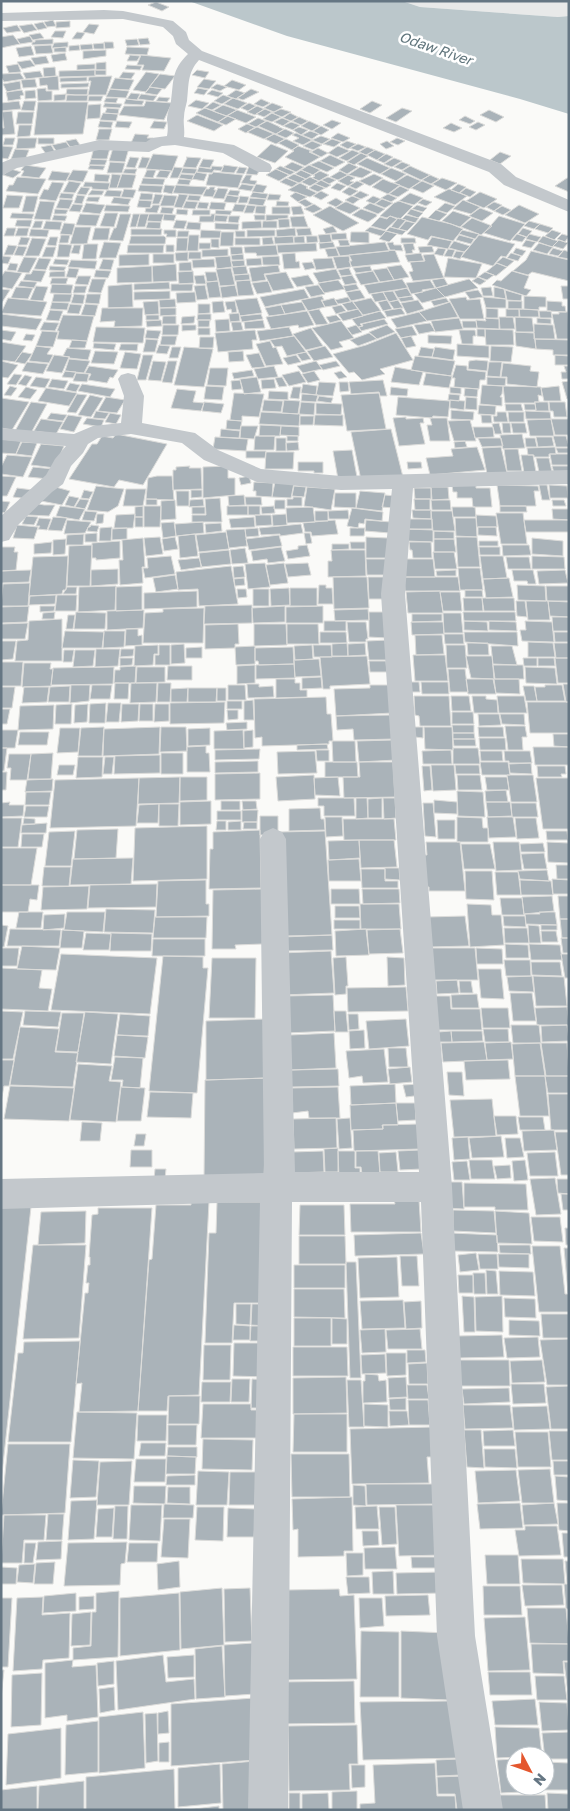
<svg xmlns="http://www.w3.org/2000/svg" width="570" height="1811" font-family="'Golos Text',sans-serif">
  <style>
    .built { fill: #e8e9e9 }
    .water { fill: #bbc7cb }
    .building { fill: #aab3b9; stroke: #dcdcda }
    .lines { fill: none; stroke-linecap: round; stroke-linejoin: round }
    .minor { fill: #c3c8cc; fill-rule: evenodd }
    .labels { text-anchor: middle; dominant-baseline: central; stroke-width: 5; stroke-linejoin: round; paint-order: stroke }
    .far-water-label { font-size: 14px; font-style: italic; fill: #60757c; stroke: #fff }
  </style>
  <rect width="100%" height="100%" fill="#fafaf8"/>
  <path class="built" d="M402,1H569V16L558,17L420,7Z"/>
  <path class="water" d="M189,1H402L420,7L558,17L569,16V114L520,99L287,36Z"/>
  <path class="building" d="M156,2L169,7L162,11L148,5Z
    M53,20L56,26L47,27L44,22Z
    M70,21V27L56,28V22Z
    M43,22L47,28L38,30L34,24Z
    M32,24L37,30L24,33L19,26Z
    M89,24L99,25L94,34L83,32Z
    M17,25L21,31L7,33L3,28Z
    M55,31H66L63,38L51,37Z
    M77,32L85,33L81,39H72Z
    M40,33L44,38L33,40L29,35Z
    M13,35L20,44L1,48V37Z
    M30,36L33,42L20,44L17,39Z
    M148,38L150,44L140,45L138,39Z
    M53,39V44L32,45V42H35V40Z
    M137,39L139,45L127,46L125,40Z
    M68,42V47L52,48L54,43Z
    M104,42H113L114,48L105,49Z
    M104,43V49H94L93,44Z
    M92,44L93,49L81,50L80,45Z
    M51,45L53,53L36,54L34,46Z
    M79,45L80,50L69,51V46Z
    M31,46L34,55L19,57L16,48Z
    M66,47V52H54V48Z
    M127,47L149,48L147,55L125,54Z
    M106,50V56L83,59V51Z
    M65,53L67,60L53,62L51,55Z
    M130,55L140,56L137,61H127Z
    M141,55L171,58L164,71L142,70L144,65H137Z
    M46,56L49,63L35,65L31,58Z
    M30,60L35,66L22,69L17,62Z
    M106,62V70H96V63Z
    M18,64L21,72L9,73L6,66Z
    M95,64V69L77,70V65Z
    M127,65L142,66L140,70L125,69Z
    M55,67L56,76L44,77L43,68Z
    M95,70V76L59,77V71Z
    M95,70H106V75H95Z
    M197,70L209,72L205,78L192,75Z
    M40,71L43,77L26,79L23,73Z
    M123,72L135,73L131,79L119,78Z
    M146,72L159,74L146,92L133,90Z
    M20,73L24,79L4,82L1,77V74Z
    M160,74L175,76L165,89L149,87Z
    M58,76L59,90H48L47,85L40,86L39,78Z
    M112,76L106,95H88L91,81H88L89,77Z
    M87,77V81L60,82V78Z
    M115,78L134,80L129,90L110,89Z
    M35,79L37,87L23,88L21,80Z
    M204,79L216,81L209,89L197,87Z
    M232,80L246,85L239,90L224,86Z
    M20,81L21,89L7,92L3,84Z
    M89,83L88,87L61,88V84Z
    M217,84L227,87L220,91L211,88Z
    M150,87L162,89L157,95L145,93Z
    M46,88V91H52V100L38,101L37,89Z
    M198,88L208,90L204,95L194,93Z
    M67,89H88L87,95H75L66,94Z
    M110,89L129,91L126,98L106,97Z
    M251,89L259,92L243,100L237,98Z
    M22,90L24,95L20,96L21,99L8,101L6,92Z
    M35,90L36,98L25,99V91Z
    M212,90L223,93L218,97L207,94Z
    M236,90L245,93L236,99L227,96Z
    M131,93L140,94L137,100L127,99Z
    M66,94L65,100L54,101V95Z
    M141,94L157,96L153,101L138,99Z
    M67,95H88L87,101H66Z
    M223,95L232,98L222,104L214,101Z
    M89,96H103L101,101H88Z
    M159,97L170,98L167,102L156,101Z
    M106,98H118L116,103L104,102Z
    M233,98L247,103L238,109L224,104Z
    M126,99L144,101L142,105L124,104Z
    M261,99L270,103L263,107L254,104Z
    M196,100L209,103L202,109L188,106Z
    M19,101L21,109L1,111V103Z
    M24,101H36L34,111L21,110Z
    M146,101L172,103L164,120L119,115L124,106H144Z
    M372,101L382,105L370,113L360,109Z
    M38,102H88L83,134L34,135Z
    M213,102L221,105L212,110L205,108Z
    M105,103L122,104L120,108L103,107Z
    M249,103L256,106L248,111L241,108Z
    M272,103L283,107L274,112L264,108Z
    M101,104L100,118L87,119L88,105Z
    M223,105L229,107L237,110L226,116L213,111Z
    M257,106L264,109L255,115L247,112Z
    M107,108L119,109L118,114L105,113Z
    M205,108L218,113L227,116L218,122L196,113Z
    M402,108L412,111L396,122L386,118Z
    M265,109L272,112L264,117L256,114Z
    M281,109L291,112L282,117L272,113Z
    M237,110L256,117L246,123L227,116Z
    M489,110L504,117L496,122L480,115Z
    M12,111L15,134L1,135V128H4L2,112Z
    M18,112H34L32,124H16Z
    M103,113L118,114L116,121L100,120Z
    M272,113L281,117L272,122L263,119Z
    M290,113L298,117L291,121L283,118Z
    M197,115L223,125L214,131L187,121Z
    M228,116L236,119L226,125L218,122Z
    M465,116L475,121L470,124L459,120Z
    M299,117L308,121L301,125L292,121Z
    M258,118L266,121L256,127L248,124Z
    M282,118L290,121L283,126L274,122Z
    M332,120L341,123L332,129L323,125Z
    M100,121L113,122L111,128L98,127Z
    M117,121L132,122L129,128L115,127Z
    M154,121L166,122H167L164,129L150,128Z
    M267,121L280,127H279L284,129L276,134L258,126Z
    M309,121L320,126L312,131L301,126Z
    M291,122L300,125L293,130L283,126Z
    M478,122L485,125L476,130L469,127Z
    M451,123L462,128L454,132L443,128Z
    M247,124L255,127L246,133L238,129Z
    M19,125H32L30,136L17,137Z
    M321,126L329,130L321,135L313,131Z
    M257,127L274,134L264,139L247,132Z
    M299,127L308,130L301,135L293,130Z
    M99,129H112L109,140H96Z
    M285,129L294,133L286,138L276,134Z
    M310,131L319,134L312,139L302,135Z
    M296,133L312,140L303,145L293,141L299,138L292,135Z
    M338,133L350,138L343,142L331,138Z
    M135,134L149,135L147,138H153L151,144L131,143Z
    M274,134L285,139L276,144L265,139Z
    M321,136L330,139L322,144L312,140Z
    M5,138H15L13,145H3Z
    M18,138H37L35,148L16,149Z
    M38,138H54V144H38Z
    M397,138L405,141L398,145L390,142Z
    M76,139L80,145L70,147L66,141Z
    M286,139L299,145L292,150L278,143Z
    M332,139L341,142L334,147L323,144Z
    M312,141L322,145L313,150L303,146Z
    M347,141L356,144L348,149L340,145Z
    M387,141L394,146L386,149L380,144Z
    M66,142L71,149L57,152L52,145Z
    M271,144L288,151L275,163L257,157Z
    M358,144L366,147L358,151L350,148Z
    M51,145L55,152L46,154L41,147Z
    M2,146L13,147L8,159L1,158Z
    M298,146L312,151L309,152L320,157L305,166L285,157L294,151L292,150Z
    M338,146L350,151L337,157L328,153Z
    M94,147L110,148L107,159H91Z
    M367,147L375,150L366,155L359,152Z
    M113,148H129L125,162L109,161Z
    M318,148L328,153L321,157L311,152Z
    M15,149L29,150L25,160L11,159Z
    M352,150L360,153L347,161L339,158Z
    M375,150L385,154L377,160L367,155Z
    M500,152L511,156L500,164L490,160Z
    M361,153L368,156L354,165L347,162Z
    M153,154L178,156L172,171L146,169Z
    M386,154L393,157L384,163L377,160Z
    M330,155L345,162L335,167L320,161Z
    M130,157L139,158L135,168L126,167Z
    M142,157L150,158L146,168H138Z
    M186,157L201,158L196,168L183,167L187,158Z
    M367,158L390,168L380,174L357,164Z
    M394,158L402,161L392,167L384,164Z
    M91,159L107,160L105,165H89Z
    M203,159L214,160L210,168L199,167Z
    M319,161L334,168L327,172L310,165Z
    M110,162L125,163L122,173H107Z
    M292,162L304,167L296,172L284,167Z
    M402,162L410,165L402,170L394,167Z
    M349,163L358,167L347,174L339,170Z
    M25,165L46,168L39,178L21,176L24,171L21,170Z
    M90,165L105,166L103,170L88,169Z
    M224,165L238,167L234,173L221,172Z
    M309,165L320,170L313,175L301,170Z
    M212,166L223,167L221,171L214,170L212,173L197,172L199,167L211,169Z
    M249,166L261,167L257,175L246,174Z
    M280,166L295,172L290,175L276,169Z
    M410,166L430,175L421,180L402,171Z
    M174,167L183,168L178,178H170Z
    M239,167L247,168L244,174L236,173Z
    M360,167L372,172L362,178L348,175Z
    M183,168L197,169L195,174L181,173Z
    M391,168L406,174L396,181L381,174Z
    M11,169L21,172L13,178L3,175Z
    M125,169H137L135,174L123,173Z
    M276,169L289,175L279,181L266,175Z
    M73,170L88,171L83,182L67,180Z
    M147,170H156L153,178L144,177Z
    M160,170L171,171L167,178L156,177Z
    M301,170L312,175L306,179L295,174Z
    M52,171L70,173L66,181L48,180Z
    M320,171L329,175L319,181L312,178L315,176L313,175Z
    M340,171L348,175L338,180L330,177Z
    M196,172L207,174L204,181L192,179Z
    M213,172L243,175L238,188L206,185L209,174H212Z
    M95,174L110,175L108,182L94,181Z
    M112,174L121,175L117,188H109Z
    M122,174L136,175L132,188H117Z
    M181,174L194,175L192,180L179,178Z
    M294,174L306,179L299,183L287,178Z
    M374,174L383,178L370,186L359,181Z
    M246,175H252L250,180L257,181L255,185L241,183Z
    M348,175L355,178L350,181L354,182L348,186L338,181Z
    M407,175L421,181L409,189L394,183Z
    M430,175L439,179L431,184L422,180Z
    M17,177L46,179L38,194L6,191L9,185H13Z
    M310,177L319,181L310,186L301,182Z
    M328,177L336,180L329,184L321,180Z
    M143,178L165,179L163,185L141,184Z
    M286,178L298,183L292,187L280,182Z
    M442,178L457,183L446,190L432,184Z
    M567,178H569V192L555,186Z
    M179,179L191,180L189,185L177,184Z
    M383,179L390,182L400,185L388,194L372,187Z
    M321,180L331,185L326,188L315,184Z
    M69,181L81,183L75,193L63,192Z
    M357,181L364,184L356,189L349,186Z
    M422,181L434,186L423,193L411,188Z
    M52,182L64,183L56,201L39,199L44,189L48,190Z
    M85,182L110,183L108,190L92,189V187H83Z
    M300,183L308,187L306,188L317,193L310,197L288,190Z
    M337,183L346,186L340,191L331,188Z
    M242,184L254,186L251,191L238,189Z
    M256,184L267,186L263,193L252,192Z
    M315,184L325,188L318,192L309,188Z
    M458,184L466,187L459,193L451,190Z
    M140,185L163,186L161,193L138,191Z
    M165,185L175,186L172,194L163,192Z
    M176,185L189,186L207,187L202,195L173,193Z
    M400,186L409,190L398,197L389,194Z
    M81,187L90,188L86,195L77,194Z
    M210,187H215L214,190H216L213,197L203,196L206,189H209Z
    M349,187L358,191L350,196L342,192Z
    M218,188L228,189L224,199L213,198Z
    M466,188L476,192L470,197L460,193Z
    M124,189L136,190L133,198L121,197Z
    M449,189L467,196L455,205L434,197Z
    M92,190L104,191L102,195H88Z
    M107,190L122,191L120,197L104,196Z
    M230,190L240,191L238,196L227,195Z
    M321,191L329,195L321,200L313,196Z
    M360,191L369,195L361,199L353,196Z
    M253,192L268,194L266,199L250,197Z
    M296,192L307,197L298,202L290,196Z
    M480,192L497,199L484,208L466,201Z
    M61,193L74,194L72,199L59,198Z
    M141,193L153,194L152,200H139Z
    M410,193L423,198L414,205L399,201Z
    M155,194L163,195L159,204H152Z
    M179,194L188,195L182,208L174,207Z
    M269,194L281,195L279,200H267Z
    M388,194L397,198L391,202L381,198Z
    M7,195L23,196L19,208H3Z
    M77,195L85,196L82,204L74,203Z
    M164,195L177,196L174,206H160Z
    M189,195L201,196L199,201L187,200Z
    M227,195L239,197L236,203L224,202Z
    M26,196H38L34,212H22Z
    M240,196L249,197L247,203H238Z
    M352,196L360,199L353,204L345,200Z
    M373,196L381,199L374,204L366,201Z
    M88,197H100L98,202L86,201Z
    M114,197L131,199L128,205L111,203Z
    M250,198L266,199L263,206L248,204Z
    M336,198L343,202L336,207L327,203Z
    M60,199L73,200L69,209L56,208Z
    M305,199L313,204L306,207L298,202Z
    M382,199L393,203L385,208L375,204Z
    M423,199L432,202L426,206L418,203Z
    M139,200L152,201L150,208L137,207Z
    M463,200L480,207L471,214L453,209Z
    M40,201L55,202L50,220L34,219Z
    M186,201L198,202L195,209L183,208Z
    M277,201L289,202L288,206H276Z
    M399,201L413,206L400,219L390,216L387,218L380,216L394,203Z
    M199,202L209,203L207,209L197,208Z
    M211,202L226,203L224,210L209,209Z
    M345,202H347L360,208L350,214L335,208Z
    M494,202L502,205L494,211L486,207Z
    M86,203L105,205L100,214L82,212Z
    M370,203L385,209L378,214L363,208Z
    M445,203L455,206L447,213L437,210Z
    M73,204L83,205L80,212L69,211Z
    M235,204L246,205L243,212L232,211Z
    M314,204L322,209L313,213L304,209Z
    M106,205L130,206L128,212L104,211Z
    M153,205H160L157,213L145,212L146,208H151Z
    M247,205L256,206L253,213H244Z
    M417,205L427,208L423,212L412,209Z
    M519,205L539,214L525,223L505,215Z
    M256,206H266L265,214L255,213Z
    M301,206L304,214L293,215L291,207Z
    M330,206L359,223L343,231L313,215Z
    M502,206L511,210L503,215L494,211Z
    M162,207L174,208L172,214L160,213Z
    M272,207H290V214H272Z
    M480,208L493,213L482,221L469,216Z
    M55,209L68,210L66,214H54Z
    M177,209L188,210L187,215L176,214Z
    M361,209L376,214L377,216L368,222L352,215Z
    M411,209L423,213L418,218L407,214Z
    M193,210H210V215H192Z
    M216,210L232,211L230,215L215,214Z
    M436,210L447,214L439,221L428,218Z
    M453,211L471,217L460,227L442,221Z
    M12,213L34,214L32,219L10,218Z
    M105,213H118L114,227L100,226Z
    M80,214L100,215L96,226L76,225Z
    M120,214H131L123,241L109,240L114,228H116Z
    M133,214H140L136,227H130Z
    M140,214H149L145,227H137Z
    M149,214H164L161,222L147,221Z
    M164,214L176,215L174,221L163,220Z
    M211,214H215L214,222H199L200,216H211Z
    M54,215L67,216L65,221L52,220Z
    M215,215L228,216L226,222L214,221Z
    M254,215H265V220H255Z
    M266,215H288V218L266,221Z
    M406,215L419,218L415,223L402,219Z
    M229,216H240L238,223L228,222Z
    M304,216L308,227H292L290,217Z
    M390,216L397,219L385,230L371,226L380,217L387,219Z
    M499,216L525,224L510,241L484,233Z
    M422,217L451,224L463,229L453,241L431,236L428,240L407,234Z
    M398,218L406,220L398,229L391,227Z
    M472,218L492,226L481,235L461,227Z
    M278,219H289L290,227L279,228Z
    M17,220H32L30,227L15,226Z
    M176,220L187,221L184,229L173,228Z
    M35,221H43L41,228H32Z
    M46,221L62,222L60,230L43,229Z
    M261,221L262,228L242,229V222Z
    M263,221H277V228H262Z
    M406,221L415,223L407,231L399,229Z
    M529,221L540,224L534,229L524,226Z
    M148,222H161L160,229L146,228Z
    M188,222L201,223L200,230L186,229Z
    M64,223L75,224L72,235L60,234Z
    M215,223L239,224L238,230L215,229Z
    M540,224L553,228L548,233L535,229Z
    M333,226L337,232L326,234L323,229Z
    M75,227H91L87,244H70Z
    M370,227L386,231L381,236L365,231Z
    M390,227L406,231L402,235L386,231Z
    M7,228H16L14,236H4Z
    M18,228H29L27,236H15Z
    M95,228H110L108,240H92Z
    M295,228L296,236L277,237L276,230Z
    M310,228L312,235L298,236L296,229Z
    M523,228L532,231L527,237L518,234Z
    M31,229L49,230L47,237L29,236Z
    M131,229H162L161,235H131Z
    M164,230H176V237H166L167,234H164Z
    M201,230L221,231L220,238H200Z
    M247,230H275V236L247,237Z
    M462,230L479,234L475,239L459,234Z
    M552,230L561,233L554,240L545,236Z
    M178,231H189L188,237H177Z
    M235,231H245V237H236Z
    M386,231L397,234L389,242L379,239Z
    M221,232H234L233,246H220Z
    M351,232H369V243L350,242Z
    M346,233L347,239L332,240L331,234Z
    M330,234L332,242L320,243L318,235Z
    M517,234L526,237L522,242L512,240Z
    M529,234L541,237L537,242L526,239Z
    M562,234L569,236L565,242L557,239Z
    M61,235H70L68,243H59Z
    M189,235H199L198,251H187Z
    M459,235L474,239L471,244L456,240Z
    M479,235L515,244L506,257L501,256L493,266L461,257Z
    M131,236H164L166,238L165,244H129Z
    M293,236L294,243L275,244L274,237Z
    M304,236L305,243H294V237Z
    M306,236H317L318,242L307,243Z
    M543,236L558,241L552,247L538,242Z
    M21,237L30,238L27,245H18Z
    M50,237H58L56,246L47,245Z
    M272,237L274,244L263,245L262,238Z
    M432,237L452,241L448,249L427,245Z
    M32,238L46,239L39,256H25Z
    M177,238H188L187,251H176Z
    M235,238H260V245H235Z
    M401,238H415L416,243H401Z
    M211,239H219V248L211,247Z
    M338,240H348L350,246H340Z
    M526,240L536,242L531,248L522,246Z
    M559,240L568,243L563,249L553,246Z
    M454,241L470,246L464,252L449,248Z
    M104,242L121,243L116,258H99Z
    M333,242L335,247L320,249L319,243Z
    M385,242L389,251L340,256L336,247Z
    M393,242L394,245H401L403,251L390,250L387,243Z
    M199,243H211L210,249H199Z
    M316,243L317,251L278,253L277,245Z
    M413,243L415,250H412L413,253L406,254L403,244Z
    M539,243L553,247L547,254L533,250Z
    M59,244L72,245L69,257H57Z
    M84,244H98L96,259H82Z
    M8,245L17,246L13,255H4Z
    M74,245H81L79,254L71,253Z
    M128,245H164L163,253H127Z
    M166,245H174V252H166Z
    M276,245L278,255L257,256L256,253H245L244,247Z
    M18,246L27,247L23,256L14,255Z
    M432,246L434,252L420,253L418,247Z
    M46,247H56L53,257H42Z
    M230,247H242L243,254L231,255Z
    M336,248L339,256L328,257L325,249Z
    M438,248L446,249L443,256L434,254Z
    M516,248L526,251L522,256L513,253Z
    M553,248L563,251L558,256L549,254Z
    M228,249V256L202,257V250Z
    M448,249L455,250L452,257L444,256Z
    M395,250L400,262L352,267L349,261H352L349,255Z
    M564,250L569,252V259L558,257Z
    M456,251L464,252L460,259L453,257Z
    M531,251L569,260V281L532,272L528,275L513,271L526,260Z
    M188,252V261H176L175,253Z
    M189,252H201V259H188Z
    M295,253L296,262L299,261L300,268L284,269L282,254Z
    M421,253L424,261L408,262L405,255Z
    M511,253L521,256L518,261L507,258Z
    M149,254V265L119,266V255Z
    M153,254H174V263H153Z
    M243,254L244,260H232L231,255Z
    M434,254L444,278L413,281L409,272L413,271L410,262L425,261L423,255Z
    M3,256L11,257L8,264L1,263Z
    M230,256L232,267L217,269L215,257Z
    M279,256L280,265H263L262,257Z
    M349,256L351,267L337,269L333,257Z
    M24,257L37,258L29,273L17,272Z
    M503,257L514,261L507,267L496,263Z
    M39,258L51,259L46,270L34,269Z
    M261,258L262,265L247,266L246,259Z
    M332,258L335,268L316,270L313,259Z
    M448,258L482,264L476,278L444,277Z
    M55,259L69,260L67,265L53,264Z
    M103,259L114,260L111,270L99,269Z
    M214,259L215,267L193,268L192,260Z
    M71,260L97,261L95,269L68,267Z
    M244,260L245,266L233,267L231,261Z
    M191,262L192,271H179V263Z
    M312,262L315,268L305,270L302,263Z
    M10,263L18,264L16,271L7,270Z
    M497,263L507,267L496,276L486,272Z
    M176,264L177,281L153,282L152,266Z
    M278,265L280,272L264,274L266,280L252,282L249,268Z
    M401,265L409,277L394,280L387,267Z
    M50,266L66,267L64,271L49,270Z
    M152,266V282L117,283V268Z
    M246,266L248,274L234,275L232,267Z
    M370,266L372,271L356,273L353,268Z
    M69,268L79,269L76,278L66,277Z
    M231,268L235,285L220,286L216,269Z
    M349,268L352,275L341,276L338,270Z
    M387,268L394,280L380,282L373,270Z
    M336,269L341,279L319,283L313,273Z
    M33,270L46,271L41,282L23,280L26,274H31Z
    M96,270L111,271L108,278L94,277Z
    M5,271L22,273L12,289L1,287V277Z
    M65,271V277H49L50,272Z
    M193,271L194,283L179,284L178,272Z
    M373,271L379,282L361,285L355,274Z
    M512,271L529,276L524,288L531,290L526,296L492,285L497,280L501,281Z
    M205,272H216L218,281L207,282Z
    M286,272L294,288L273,291L265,275Z
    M485,272L494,275L487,280L478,277Z
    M249,274L250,280L235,281L234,275Z
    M204,275L206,284H196L194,276Z
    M308,275L314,284L297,287L291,278Z
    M352,275L357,283L345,285L341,277Z
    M78,276H91L88,285L75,284Z
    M478,277L486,281L480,285L472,281Z
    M52,278H68L66,284H50Z
    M444,278L448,285L436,288L432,280Z
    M92,279H106L101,293L88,292Z
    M402,279L408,288L369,294L364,285Z
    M469,279L478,288L445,297L436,288Z
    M250,280L254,295L238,296L236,281Z
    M338,280L345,289L324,293L318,283Z
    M430,280L435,288L422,290L423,292L411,294L406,283Z
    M21,281L37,282L34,288L18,286Z
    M218,281L221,297L209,298L206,282Z
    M268,281L272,292L257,294L252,283Z
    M169,282L170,289L134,290V284Z
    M52,284L73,285L71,294L50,293Z
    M132,284L133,307L108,308V286Z
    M171,284H193L192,291H171Z
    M356,284L359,289L346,292L343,286Z
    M205,285L208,299L197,300L194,286Z
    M235,285L238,296L222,298L220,287Z
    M318,285L325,294L311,297L305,287Z
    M36,286L48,287L43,301L30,300Z
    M75,286H87L85,293H73Z
    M561,286H569V299H563Z
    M16,287L33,288L28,299L11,298Z
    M491,287L493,296H483L481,288Z
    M494,287L504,289L506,299L494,297Z
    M407,288L412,296L398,298L394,291Z
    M436,288L445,297L422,303L414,294Z
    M1,289L10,290L1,304Z
    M304,289L309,298L265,307L260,297Z
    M360,290L365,298L351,301L346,292Z
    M478,290L483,297L470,299L465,292Z
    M505,290L522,295L521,301L507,300Z
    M170,291V299L134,300V292Z
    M393,291L398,300L389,302L383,292Z
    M195,292L196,302L177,303L176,293Z
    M383,292L387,300L375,302L371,294Z
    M54,294H72L70,302H52Z
    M74,294L85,295L83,304L71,303Z
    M87,294H101L99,304L85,303Z
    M322,296L324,300H321L325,307L308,311L301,300Z
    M412,296L414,300L401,302L398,298Z
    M524,296L546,297V307H539V310L524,309Z
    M348,297L351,302L338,304L335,300Z
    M466,297L467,300L480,299L484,319H460L449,299Z
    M483,297L506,299V308H486Z
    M8,298L47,302L41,316L1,313Z
    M257,298L262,313L240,316L235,300Z
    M334,298L338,305L325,307L322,301Z
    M371,298L381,311L363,315L353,302Z
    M446,298L449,302L434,306L431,301Z
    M175,299L176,307L160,308L159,300Z
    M387,300L392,309L383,311L378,302Z
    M398,300L403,308L394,309L389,302Z
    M418,300L424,309L407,314L401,303Z
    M158,301L159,314L145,315L143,302Z
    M223,301L225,312L213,313L212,302Z
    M235,301L237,312L232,313L231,309L227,310L225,302Z
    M352,301L358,309L348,311L342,304Z
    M508,301H522V309H508Z
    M547,301L562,302V306H565L566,312L547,311Z
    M52,302L69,303L67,310L50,309Z
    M302,302L306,310L285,314L281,305Z
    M450,302L458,317L427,321L419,312Z
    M70,304L82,305L79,314L67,313Z
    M85,304L98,305L95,316L81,315Z
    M198,304H210V313L198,314Z
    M281,305L285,314L269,316L265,308Z
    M341,305L346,311L336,314L332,307Z
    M102,308H143L142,326L114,327L115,321L100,322Z
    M160,308H176V315L160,316Z
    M401,308L405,314L387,317L384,311Z
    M486,308L498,309V318H486Z
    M319,309L328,324L316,325L308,311Z
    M358,309L363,316L343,321L338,314Z
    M506,309H519V317H506Z
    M519,309L538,310L539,317H520Z
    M50,310L63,311L59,321L46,320Z
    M307,311L314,325L299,328L298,325L271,329L266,317Z
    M380,311L386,318L360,324L362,326L358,327L352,319Z
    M539,311H551L552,318H540Z
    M419,312L427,321L397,328L391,319Z
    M559,312H568L569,339H557L552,314H559Z
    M239,313L240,321L230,322L229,314Z
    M1,314L42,319L36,330L1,326Z
    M198,314H211V320H197Z
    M261,314L263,319L242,322L240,316Z
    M63,315L94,316L87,341L57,339L59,331H57Z
    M146,315H159V320H146Z
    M336,315L341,320L330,323L326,317Z
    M163,316H176V324H162Z
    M195,316L194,323L181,324L182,317Z
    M499,317H513L515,329H500Z
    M515,317L532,318L534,332H516Z
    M459,318L463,329L435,332L431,321Z
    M485,318L499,319V329L477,328L476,320L486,321Z
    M537,318L551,319V324L537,323Z
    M229,319L230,331L216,332L215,320Z
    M384,319L388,324L361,331L359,327L363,326L362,324Z
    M161,320L162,326L147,327L146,321Z
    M198,320H210L209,327H198Z
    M263,320L265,328L245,329L244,322Z
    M341,321L354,338L339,342L343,347L331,350L312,328Z
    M462,321H476L477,328H463Z
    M44,322L59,323L55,331L40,330Z
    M231,322H241L243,330L233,331Z
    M430,323L435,331L419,334L414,325Z
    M534,324L553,325L555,339H534Z
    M163,325H179L178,335H162Z
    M182,325H196V330L182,331Z
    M356,325L362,332L352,335L347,328Z
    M387,325L395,332L377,339L369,332Z
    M412,326L417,335L401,338L395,329Z
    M96,327L145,328L143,343L93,342Z
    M289,327L293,336L260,341L257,331Z
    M198,328H210V335H198Z
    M311,328L323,346L306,350L293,334Z
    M477,329H485V337L477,336Z
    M485,329L513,330L514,345H486Z
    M1,330L16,332L11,341L1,339Z
    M147,330L161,331L158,339L145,338Z
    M255,330L257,340H252L253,349L218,352L215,333Z
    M459,330H475L476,336H473V344H462Z
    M42,331L58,332L53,347L36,346Z
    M515,332L534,333L536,349L516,346Z
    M369,333L377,339L358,346L350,340Z
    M396,333L413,360L380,369L385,374L362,380L354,372L349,373L333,354L366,345Z
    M26,334L35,335L32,341L23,340Z
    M428,335L452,336L451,344L428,343Z
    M162,336H177L175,345H160Z
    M294,336L306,352L287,356L282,346L275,347L270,340Z
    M411,336L416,346L406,348L401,338Z
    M200,337H214L213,348H199Z
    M146,339L158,340L155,352H143Z
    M535,339L569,340V355H553V350L536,349Z
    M72,340L87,341L85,348H69Z
    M270,341L273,348L276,347L283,364L266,366L256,344Z
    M1,342L26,346L15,362L1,360Z
    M94,343L116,344L114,350L93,348Z
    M121,344H138L137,351L119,350Z
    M457,344L489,346V358L457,356Z
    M159,345L170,346L167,354L156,353Z
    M36,346L51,348L47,354L53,355L49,363L29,361Z
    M325,346L333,357L314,361L307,351Z
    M491,346L513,347L511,362L490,361Z
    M172,347H181L178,358H169Z
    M184,347L213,349L204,387L174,385Z
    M421,347L434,349L432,357L418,356Z
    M435,347L455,350L453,360L432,357Z
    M67,348L91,350L88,360L69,358L70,357L63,356Z
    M95,351L118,352L114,364L91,363Z
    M243,351L244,361L229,362L228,352Z
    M22,352L32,354L25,364L15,362Z
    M125,352L141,354L137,369L120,368Z
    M306,352L311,359L302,361L297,354Z
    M259,353L265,367L252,368L246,355Z
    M54,355L69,357L62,373L46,371Z
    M143,355H153L146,380H137Z
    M296,355L301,362L288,365L283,358Z
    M555,355L569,356V365H555Z
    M415,356L455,361L451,376L411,370Z
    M69,359L90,361L84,373L65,371Z
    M476,360L488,361L487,371L468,369L469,361Z
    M1,361L18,365L8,378L1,377Z
    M153,361L166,362L161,381L148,380Z
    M168,361H177L172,383L162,382Z
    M316,361L322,369L303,373L297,366Z
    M336,361L340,366L323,370L319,365Z
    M27,362L48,364L43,374L22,371Z
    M489,362H502L500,377L487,376Z
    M503,363L531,366L530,371L539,372L537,387L507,384V377H501Z
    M456,365L467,366V370L486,372L485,380H480L479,389L454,387L455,378H452Z
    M89,366L118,370L113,378L110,377L107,383L88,380L91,374L85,373Z
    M274,366L278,377L258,379L254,369Z
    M564,366H569V379H562L561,372H566Z
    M395,367L423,372L419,385L391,382Z
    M210,368H228L226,386L207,385Z
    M252,370L254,376L234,379L232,373Z
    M65,371L76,372L73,378L62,377Z
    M299,371L306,382L289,386L282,375Z
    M314,371L320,380L308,383L302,374Z
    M341,371L347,377L339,379L334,373Z
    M76,373L89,374L87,382L73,381Z
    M426,373L452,376L449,388L423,385Z
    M14,374L22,375L16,385L7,384Z
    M25,375L32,377L26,386L18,384Z
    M36,377L50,379L45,388L30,386Z
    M257,377L261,392L244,394L240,379Z
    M282,377L287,386L279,387L275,378Z
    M487,377L506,378L505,386L487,385Z
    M52,379L68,381L64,389L48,387Z
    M274,379L276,388L262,389L261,380Z
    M240,380L242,389L232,390L231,381Z
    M383,380L387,396H380L379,392L351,394L349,382Z
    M569,381V399H567L562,382Z
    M319,382L336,383L333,396L316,395Z
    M339,382H348L349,391L340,392Z
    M70,383L80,385L76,392L66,390Z
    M82,384L115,389L110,397L78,391Z
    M303,384L317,386L316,395L301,393Z
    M482,385L503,386L502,394L500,397H502V406L480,404Z
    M10,386L17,388L11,396L4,395Z
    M206,386L224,387L222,400L204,399Z
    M503,386L541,387L542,396L538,395L539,402H534L535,403H505Z
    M559,386L561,401H544L541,388Z
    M26,387L37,390L30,399L18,397Z
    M293,387H301L299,399L290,398Z
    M391,387L408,389L407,396L390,395Z
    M450,387L461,388V394L450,393Z
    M46,388L77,393L69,406L38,401Z
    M465,388L478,389L477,397L464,396Z
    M177,389L196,391L193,402L204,403L201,411L171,408Z
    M269,391L288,392V400L268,399Z
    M234,393L264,394L259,417L242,416V421L230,420Z
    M379,393L386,429L347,431L341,395Z
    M77,394L87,395L76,413L67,412Z
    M302,394L318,395L316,402L301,401Z
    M449,394L460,395L459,401L448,400Z
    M90,395L103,398L91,417L78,415Z
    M319,396L333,398L331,403L317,401Z
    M106,397L125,400L117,413L98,411Z
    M398,397L450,401L448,417L433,416L432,418L396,415Z
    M466,397L477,398V410L465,409Z
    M1,398L29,402L12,430L1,428Z
    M264,400L283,401L281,412L262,411Z
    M284,400L300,401L298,414L282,413Z
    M450,400L465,401L464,410L450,408Z
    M31,402L47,404L31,433L15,431Z
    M204,402L224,404L221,413L202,411Z
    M301,402L315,403L314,415L299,414Z
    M535,402H548L549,411H536Z
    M549,402H565L567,417H554L553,411H550Z
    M316,403L342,404L341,415L316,414Z
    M505,404H521L523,411H506Z
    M524,404H535L536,410H525Z
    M479,405L496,406L495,415L478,414Z
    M451,410L474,412L473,420L451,419Z
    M96,411L109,413L105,419L93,418Z
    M525,411L550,412L551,419H526Z
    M261,412L300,414L299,426L259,424Z
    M497,412H506L508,422H494L493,416H497Z
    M508,412H524V422H509Z
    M51,413L67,415L63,421L47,419Z
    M110,413L121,415L116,424L105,422Z
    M68,415L82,417L74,432L60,429Z
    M315,415H343V426L314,425Z
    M481,415H491L492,423H482Z
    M300,416H314L313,425H300Z
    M406,417V419L423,418L424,423H420L425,444L399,446L393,418Z
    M87,418L104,420L101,427L83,424Z
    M430,418H447L450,441H430L427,425H432Z
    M41,419L63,422L56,434L34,431Z
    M551,419H569V435H555Z
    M551,419L554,436H530L527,420Z
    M227,420L242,421L240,430L226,429Z
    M470,420L476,441H454L448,421Z
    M499,423L502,434H495L492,424Z
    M502,423H510L511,433H503Z
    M511,423H525L527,433H513Z
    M260,425L281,426L280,436H259Z
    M241,426H258L254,439L240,438Z
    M281,426L299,427V436L280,435Z
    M473,427H493L494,437L475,438Z
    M221,429L240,431L239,438L220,437Z
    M391,429L403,477L361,480L351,432Z
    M116,434L167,444L143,485L119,480L114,487L69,479L92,444H97L102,436L113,438Z
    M522,434L525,448L503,449L500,435Z
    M255,436H275L274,450H254Z
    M287,436H298V441H287Z
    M553,436H566L569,447H556Z
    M215,437L248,439L246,451L213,449Z
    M536,437H552L554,446L538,447Z
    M276,438H286V451H276Z
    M478,438H501L503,446L482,447Z
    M525,438H535L537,447H526Z
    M1,439L21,441L16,454L1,453Z
    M465,441L467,447L455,448L454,442Z
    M22,442L37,443L32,456L16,454Z
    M298,442L299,450L287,451L286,443Z
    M41,444L64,446L55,468L31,465Z
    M477,447L485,470L430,475L426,458L453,456L451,449Z
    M501,447L507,473L487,474L482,448Z
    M555,447L556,454H549V457H534V455H528L527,448Z
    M556,448H569V453H558Z
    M504,449H518L522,471H507Z
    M352,450L357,477L338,479L333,451Z
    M246,451H266L265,458H246Z
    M266,452H294L293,469H265Z
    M550,454H569V465H552Z
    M7,455L32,457L23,477L1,474V467Z
    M521,455H533L536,472L524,473Z
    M536,458H549L552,472H539Z
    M298,462H323V473H314V471H298Z
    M407,462H421L422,468L408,469Z
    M190,466L189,468H201L202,489L173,490V470H176V467Z
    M228,466V478H235V495L203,498V467Z
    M552,466H569V472L554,473Z
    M33,467L54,469L49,479L28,477Z
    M1,476L16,477L7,496H1Z
    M157,476H172L174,500L146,499L148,478Z
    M249,476L251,483L241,485L239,478Z
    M254,482L273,483L272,497L256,496V491H253Z
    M275,482L294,483L291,498L272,497Z
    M452,485H476V488H490L492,507H473L472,498H457V492H453Z
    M497,485L538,486L539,491H534L536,506H500Z
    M539,485H547L550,500H542Z
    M549,485L567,486L568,498H550Z
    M52,486L70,491L62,505L41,501Z
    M96,486L124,489L118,506L108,512L87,510Z
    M294,486L306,487L304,497L292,496Z
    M307,487L335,489L331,510L304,506Z
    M431,487H448L449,499L432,500Z
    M17,488L33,490L29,499L13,497Z
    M414,488H431V499H415Z
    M126,489H146L143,506H123Z
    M84,490L93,492L89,499L81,498Z
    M191,490H202V497L191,498Z
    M176,491H189V506H177Z
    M360,491L385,493L382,511L356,508Z
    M335,493H356V508L334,507Z
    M244,495L245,505L229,506L228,496Z
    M385,495L395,496L393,508L382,507Z
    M69,496L79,498L74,507L65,505Z
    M245,497H261L262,505H246Z
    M293,497H302V506H287V499H293Z
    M220,498L222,522H192V515H206L205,499Z
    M80,499L89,500L85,509L75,507Z
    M146,499H157V505H146Z
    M203,499L204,506L189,507L190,500Z
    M414,499H430V510H415Z
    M175,500L176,519L161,520V501Z
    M275,500H285V509H274Z
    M431,500H450L451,510H432Z
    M552,500H564L566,506H553Z
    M1,501L10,502L5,513L1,512Z
    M34,503L44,505H55L49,516L27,515Z
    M60,506L85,509L79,520L56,516Z
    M143,506V517H135V507Z
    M144,506H161L160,527H144Z
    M227,506H248V515H227Z
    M248,506H260V515H248Z
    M274,506L275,513L262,514L261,507Z
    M500,506H526L527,512H500Z
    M192,507H205V514H192Z
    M313,507L315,522L287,523L286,508Z
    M452,507H475L476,517H453Z
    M352,508L383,512L382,521L365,519L364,524L359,523L358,528L347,526Z
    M552,509H569V520L553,519Z
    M348,510L349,519H329L328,511Z
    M412,510H431V519L413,518Z
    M85,511L97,512L94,521L82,520Z
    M315,511H328V521H315Z
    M431,511H452L455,531H433Z
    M496,513H523L527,544H501Z
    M97,514H104L103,523L96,524Z
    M135,514L133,528H114L116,515Z
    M286,514L287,525L273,526L272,515Z
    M255,515H271L272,525L256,526Z
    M476,515L496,516L497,527H477Z
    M26,516L38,517L34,525L22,524Z
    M53,517L67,518L62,531L48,530Z
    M135,517H143V527H135Z
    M254,517L255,527L231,528L229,519Z
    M39,518L51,519L47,530L38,529L40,526H36Z
    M455,518H476L477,537L456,536Z
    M409,519H432V529H409Z
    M67,520L91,522L85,533L64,534Z
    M335,520L338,534L312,536L311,532H305L303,523Z
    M366,520L391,522L390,533L365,531Z
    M524,520H569V532H526Z
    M174,522L176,536L163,538L161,523Z
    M203,522L204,533L176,536L175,524Z
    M221,523L222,531L206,533L205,524Z
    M301,524L303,533L280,536V534L261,535L259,528Z
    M17,525L38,527L34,539L13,538Z
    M91,525L99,526L97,532L87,531L88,527H90Z
    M112,527L111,541H99L100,528Z
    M478,527H496L497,536L478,535Z
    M127,528V539L112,540V529Z
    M258,528L259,536L246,537L245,529Z
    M350,528H365L364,536H350Z
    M245,529L247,546L229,548L226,530Z
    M406,529L433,530V542L406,541Z
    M434,531L454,532V539H434Z
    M226,532L229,549L199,552L196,535Z
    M97,533V542H85V534Z
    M304,533H310L312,543L306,544Z
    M84,534L83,545H66L67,535Z
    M195,534L198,556L180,558L178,536Z
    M279,535L282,546L249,550L246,539Z
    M160,537L163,554L146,556L144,538Z
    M175,537L178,549L164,551L162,539Z
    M366,537L388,538V558H366Z
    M456,537H477L480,567H458Z
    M143,538L145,567H142L143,583L120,585L119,560H123L122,540Z
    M532,538L563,541V556L532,554Z
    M66,539L65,554L53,555V540Z
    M434,539H454L456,552H434Z
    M120,541V558L96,560V558H92V543Z
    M479,541H498V546H479Z
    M52,542L51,553L34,554V544Z
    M350,542H365V549H351Z
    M409,542H431L432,558H413L412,550H410Z
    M332,544H349V549L332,550Z
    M92,545L90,586H67L69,546Z
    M307,545L310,556L288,559L286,551L298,549V546Z
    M502,545H529L531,555L503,556Z
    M1,547H15L14,552H18L16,570L1,571Z
    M281,547L285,561L268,563L267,559L253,561L251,551Z
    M479,547H500V555H480Z
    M245,548L248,563L232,564L230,550Z
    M229,550L231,564L201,567L199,553Z
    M331,550H365L366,576L328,577V561H332Z
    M433,552H454L457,569H435Z
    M68,556L66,590H63L62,594L29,596L33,557Z
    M171,556L175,574L145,578L143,568H148L147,558Z
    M480,556H503L507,578L483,579Z
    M532,556L564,557L565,569H532Z
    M506,557H529L531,569H508Z
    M199,558L202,567L181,570L178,560Z
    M366,559H388L389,575H367Z
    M403,559H433L435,577H405Z
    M265,563L270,587L248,589L245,564Z
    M284,563L288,583L270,585L266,565Z
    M308,563L311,575L288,577L285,564Z
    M231,566L238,604L199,606L198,589L178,590L176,572Z
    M243,566L245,577L234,578L233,567Z
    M458,568H480L483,590H460Z
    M118,569V584L91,586V570Z
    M31,570L29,582L1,583V571Z
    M456,570V576H437L436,571Z
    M512,570H533L536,584H528L527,581H514Z
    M565,570L568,583L539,584L537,571Z
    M175,575L178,589L156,592L153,578Z
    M333,577H367L369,608L334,609Z
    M368,577H389L390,599H369Z
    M404,577H458L460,591H405Z
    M244,578L245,585L235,586L234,579Z
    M509,578L513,597L486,598L483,579Z
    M30,583L28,606H1L3,584Z
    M319,585H326V588H332L333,604H318Z
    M517,585L545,586L546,601L518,600Z
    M116,586L115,610L78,612L79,587Z
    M142,586V610L116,611V587Z
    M546,586H569V601H547Z
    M67,587H77L76,594H63Z
    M289,588L290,605L271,606L270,589Z
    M290,588H317V606H290Z
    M237,589H246L247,597L238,598Z
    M253,589H269V606H253Z
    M465,590H482L483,597H465Z
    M197,591V607L144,609V593Z
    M440,591L443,613H408L406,592Z
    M440,592H460L462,611H443Z
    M56,595L55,604L29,605L30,596Z
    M57,595H77L76,611H55Z
    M463,598H482L483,611H464Z
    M482,598H514L515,611H484Z
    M516,601H525L527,617L517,616Z
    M526,601H548L550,620H528Z
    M548,601L569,602V617L550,616Z
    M252,605V623L204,624L205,606Z
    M29,606L27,622L1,623V607Z
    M40,606H55L54,611L40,612Z
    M285,606V622L253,623L252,608Z
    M323,606V623H286V607Z
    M204,608L203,643H143L145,613L163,612V609Z
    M368,609L369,620L335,621L334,610Z
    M144,610L143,628L107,630V611Z
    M55,612L54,619H42L43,613Z
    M76,612L106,613L105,629H74Z
    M369,612H387V638L369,637Z
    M463,612H515L516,621H464Z
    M443,613H461L463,633H444Z
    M412,614H442V621L412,622Z
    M68,615H75L73,629H66Z
    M552,617H569V631H553Z
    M62,619V661H15L17,641L28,640L29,621Z
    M324,621H346V631H324Z
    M464,621L487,622L488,631L464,630Z
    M489,621L516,622L517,631L489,630Z
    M525,621L552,622L554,642L522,641L520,630H526Z
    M347,622H366L368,639H366V642H349Z
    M411,622H443L444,634L412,635Z
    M28,623L25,639H1V624Z
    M238,624L239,644H235V648L205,649V625Z
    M254,624H286L287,645L254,646Z
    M287,624H318L319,644H287Z
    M126,629H138V636L142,635V645L125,646Z
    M65,631L104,632L102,648H62Z
    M104,631H125L124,647L103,648Z
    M320,632H346L347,643H320Z
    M464,632H517L518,646L465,642Z
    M554,632H569V642H555Z
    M444,634H463L464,644H445Z
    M415,635H442L444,654L416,655Z
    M388,640L389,660H369L367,641Z
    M1,641H16L13,659L1,660Z
    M528,642L553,643L555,657H528Z
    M347,643L348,656H332V644Z
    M365,643L366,655L348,656V644Z
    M467,643H488L489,655H468Z
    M554,643H569V658H556Z
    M184,644L185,663L171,664V645Z
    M158,645V654H154L153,665L134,666L135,646Z
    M159,645H170V665H155V655H159Z
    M312,645L313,659L295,660L294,646Z
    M313,645H331L332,657H314Z
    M446,645H465L467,668H447Z
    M255,646V664L236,665L235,647Z
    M491,646H512L517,665L493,664Z
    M202,647V658H186V648Z
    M293,647L294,664L259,665L258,661H255V648Z
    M96,649H120L118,666L95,667Z
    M121,649H134L133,656L120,657Z
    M64,650H74L72,662H63Z
    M75,650H95L93,666L73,667Z
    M413,655H445L448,681H415Z
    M367,656L370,684L330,686V689H323L320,657Z
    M466,656H492L494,679L471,678Z
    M120,658H133L132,665L120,666Z
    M523,658H537V666H524Z
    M538,658H554L555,666H538Z
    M555,658H569V683H558Z
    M319,659L321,676L295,677L294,660Z
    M369,661H386L387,672H370Z
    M1,662H23L21,686H1Z
    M24,663H51L50,669H53L51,686L22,687Z
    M294,664L295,678L256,679V665Z
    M255,665V683L237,684V666Z
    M493,665H523L524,679H495Z
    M136,666L135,683H114L115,670H120V667Z
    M168,666H192V680H167Z
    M114,667L113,684L51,685L53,668Z
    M137,667H165V682L136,683Z
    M525,667L555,668L557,684L526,683Z
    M448,669H465L468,692H450Z
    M321,677L322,688L302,689V678Z
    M276,679H295V683H300V690H307V697L276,698Z
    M466,679H493L496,694H468Z
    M494,679H519L520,694L496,693Z
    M408,682H419L420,692H409Z
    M421,682H448L449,694H422Z
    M115,683H129L128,699H114Z
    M131,683H157L156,702L130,703Z
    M158,683H171L170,702H157Z
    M247,684H259V687L273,686L274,697L248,698Z
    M563,684H569V702H566Z
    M71,685H90L89,701L70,703Z
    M92,685H112L110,699H90Z
    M228,685H245L246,700H228Z
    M370,685H389L392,713L336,716L334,689L370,688Z
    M545,685H562L565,701H537L535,687H545Z
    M70,686L69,702H48L50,687Z
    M523,686H534L537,701H526Z
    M1,687H15L12,708H1Z
    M24,687H49L47,702L22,703Z
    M188,688L187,702H171V689Z
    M188,688H217L216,702H188Z
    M217,688H226V701H217Z
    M414,696H449L451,726H420L419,716L415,715Z
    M451,696H469L471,711H452Z
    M472,696H486V699L497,700L498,713H474Z
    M497,696H524L527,713H499Z
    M326,697L327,714H331L333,741H329V744L262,746V737L255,738L254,699Z
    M253,700L254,720H244V701Z
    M227,701H242V709H227Z
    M225,702L224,723L170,724V703Z
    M527,702H569V733H530Z
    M106,703L105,723H89L90,704Z
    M108,703H121L119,722H106Z
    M72,704L71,724H55L56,705Z
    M88,704L87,722L74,723L75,705Z
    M122,704H139L138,721L121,722Z
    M140,704H153V721H139Z
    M155,704H169V721L154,722Z
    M54,705L53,729L18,730L20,706Z
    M1,709H10L7,724H1Z
    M227,710H238V719L228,720Z
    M452,712H473L474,724H452Z
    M478,714H499L501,725L479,726Z
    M500,714H524L525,725L502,724Z
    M392,715L394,739L354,740L353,729L337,730L336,716Z
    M247,722V729L227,730L226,723Z
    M452,725H474V733H453Z
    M505,726H525L527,737H522L523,750H508Z
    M104,727L102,756H78L81,728Z
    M160,727L159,754L103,756L104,729Z
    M161,727H186L187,751L160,752Z
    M414,727H423V738L415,737Z
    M424,727H452L453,750L425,749Z
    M478,727H503L504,737H479Z
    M60,728H80L78,752L57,753Z
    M210,728V745L188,746V729Z
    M1,730H18L15,748H1Z
    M243,730L244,749H214V731Z
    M253,730V747L244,748V731Z
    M20,732H49L47,745H18Z
    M453,733H474L475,739H453Z
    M553,734H569V747L554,746Z
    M479,738H505L506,750H480Z
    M453,739H475L476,746H454Z
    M393,740L396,760L359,762L357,741Z
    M332,741H355L356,762H333Z
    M327,744L328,749L297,750V745Z
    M206,746V753H209L210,772H187V747Z
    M533,747H569V765H535Z
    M1,748H7L4,771H1Z
    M453,748H478L480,764H453Z
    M260,749L259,759L215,760V750Z
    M316,750H329V761H317Z
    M451,750L452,764H423L422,751Z
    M315,751L317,773L278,774L277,752Z
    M480,751H502L503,761H481Z
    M504,751H530L532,763H509V761H505Z
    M53,753L51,779H28L31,754Z
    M161,753H183V774H161Z
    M9,754H31L27,780H10L11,768H7Z
    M160,755V773L114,774L115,756Z
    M78,757H103L102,777L76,778Z
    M105,757H114L112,774H103Z
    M258,761V772L215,773V762Z
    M325,762H357L358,777H325Z
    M359,762H393L395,797L344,798L343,777H360Z
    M480,762H508L510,775H482Z
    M531,763L532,774L510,773L509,764Z
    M59,765H75L73,775H57Z
    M431,765H454L456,790L433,791Z
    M455,765H479L480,774H456Z
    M422,766H430L432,790L424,791Z
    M537,766H565L566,774H561L562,777H538Z
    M1,772H7L6,790H1Z
    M260,773V799L215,800V774Z
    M314,775L315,799L278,801L276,777Z
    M457,775H480L482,790H458Z
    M507,775H533L537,802H511Z
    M180,777L179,803L138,804L139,778Z
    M180,777H207V800L180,801Z
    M338,777L340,796L315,795L314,778Z
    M485,777H507L509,790H487Z
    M139,778L136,826L50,828L55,780Z
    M536,778H569V829H543Z
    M53,779L52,791L25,792L27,780Z
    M506,790L508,802H486L485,791Z
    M457,791L483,792L485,817L458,816Z
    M26,792H51L49,805H25Z
    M318,798H354L355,816H324V806H318Z
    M356,798H367L368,818L356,819Z
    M382,798V818H368V799Z
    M383,798H395L396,818L384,819Z
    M434,800L457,802V814L434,813Z
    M211,801V824L180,825V802Z
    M221,801H240V810H221Z
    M242,801H256L257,809L243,810Z
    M10,802L9,805H24L23,816L1,817V803Z
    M486,802H510L512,816L488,817Z
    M423,803H433L436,837L425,836Z
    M511,803H536L538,817H512Z
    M159,804L158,823H137L139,805Z
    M159,804H179L178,826H159Z
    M26,806H49L47,817H24Z
    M320,808L321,819H324L325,830L289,831V809Z
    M242,810H258L257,822H242Z
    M217,811H241V820H217Z
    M260,816H278V835H260Z
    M325,817H342L343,836L326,837Z
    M457,817L482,818L483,828H488V842H457Z
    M487,817H513L516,837L489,838Z
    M1,818H22L18,847H1Z
    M24,818L35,819V824H23Z
    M515,818H536L539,838L517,839Z
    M343,819H394L396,840H344Z
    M437,820H455V839H438Z
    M217,821H226V830H216Z
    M241,821V830H228V822Z
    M244,822H257V829H243Z
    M47,823L46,833H21L22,825Z
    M207,826V879L133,881L135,828Z
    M118,829L116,858L74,859L77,830Z
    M260,830L261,888L209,889L210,849H213V832Z
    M75,831L71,866H45L49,832Z
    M325,831L332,935L283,936L279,832Z
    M546,831H567L568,840H547Z
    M22,834H44L42,847H21Z
    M359,840H394L397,867L361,868Z
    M359,840L360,858L329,860L328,841Z
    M426,842H460L465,891H429V887H426L424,855H427Z
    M493,842H519L522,870L496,871Z
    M547,842L569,843V863L548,862Z
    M543,843L545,852H521L520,844Z
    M461,844H490L495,869H464Z
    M1,848H37L31,885H1Z
    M544,853L547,869H524L521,854Z
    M133,858L131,884L70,885L73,859Z
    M359,859L361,881H329L328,860Z
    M556,865H569V879H557Z
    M44,867H71L69,886H42Z
    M385,868H399L400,880L385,879Z
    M361,869H385V881H398V888H362Z
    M547,870L549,881L520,879L518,871Z
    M465,871H492L494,900L466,899Z
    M495,872H518L521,895H497Z
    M552,879L569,880V894H553Z
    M206,880V904H209V916L156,917L158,881Z
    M520,880L551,881L553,895H521Z
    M157,884L156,907L88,908L90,885Z
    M1,885H39L37,900L30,899L28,912H1Z
    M89,886L87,909L41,910L43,887Z
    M262,889L263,944L235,945L236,949H212L213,890Z
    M331,889H359L360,904H331Z
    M362,889H399L400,903L363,904Z
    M552,896L554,911L524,914L522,897Z
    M558,896H569V919H560Z
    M500,898H522L524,915H502Z
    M360,904H399L401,929H361Z
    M467,904L491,905L492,915H501L504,945L470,947Z
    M335,906H359L360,918H335Z
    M106,909L155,910L153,933L104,932Z
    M19,912H43L41,928H16Z
    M67,912H105L103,932L64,930Z
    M539,912H555L557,925L526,924L525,914H540Z
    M65,914L64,928L43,930L44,915Z
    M465,916L469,946L429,947L427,917Z
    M503,916H525L526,927L504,926Z
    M155,917H207L206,938H153Z
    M560,919H569V938H562Z
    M334,920H360V929H334Z
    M1,925L8,926L4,947H1Z
    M528,925L539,926L541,943H529Z
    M541,925H557V930H541Z
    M504,928H527L529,943H505Z
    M10,929L61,930L59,946H7Z
    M366,929L369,955L336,956L335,931Z
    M400,929L403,953L369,954L367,930Z
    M62,930L84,931L82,948H60Z
    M541,931H556L558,942H542Z
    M86,933L111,934L109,950H83Z
    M111,933L152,934L151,951H110Z
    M332,935L333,950L284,951L283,937Z
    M561,938H569V953H563Z
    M153,939H205V956H152Z
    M505,944L528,945L529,958H506Z
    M529,944L560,945L562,960H531Z
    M22,946L60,948L56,970L17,969Z
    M1,948H19L17,966H1Z
    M432,948H475L478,980H434Z
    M476,948L502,949L503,964H477Z
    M331,951L334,993L283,995L281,953Z
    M61,954L157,958L150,1014L51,1010Z
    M561,954H569V978H565Z
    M163,956L203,957V968H208L197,1093L149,1091Z
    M346,957L348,986H346V994L335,995L333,958Z
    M387,957L404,958L405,985L388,986Z
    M212,958H256L255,1018H209Z
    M504,960H530L531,976H506Z
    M531,962H560L562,976L532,975Z
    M1,968L42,970L39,988L52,989L48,1011L1,1009Z
    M478,969H501L504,999L481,998Z
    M532,976L534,992L509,991L507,977Z
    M533,976L564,977L567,1006H536Z
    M457,980L459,993L437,994L436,981Z
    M459,981H471L473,993H460Z
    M406,987L408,1011L348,1012L347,988Z
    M510,993H532L536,1021H513Z
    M477,994L479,1008H452L451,995Z
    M333,995L335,1031L286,1033L285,996Z
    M435,996H450L451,1009H480L482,1030H438Z
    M567,1007L569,1025H537L535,1008Z
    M481,1008H508L510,1028H483Z
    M1,1011L23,1012L13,1059H1Z
    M25,1011L61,1012L58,1027L23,1025Z
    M334,1011H346L348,1032H335Z
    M85,1012L118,1014L111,1064L76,1062Z
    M62,1013H84L78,1052L56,1051Z
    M120,1014L150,1016L148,1036L117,1035Z
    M348,1014H358L359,1029L349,1030Z
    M265,1019L266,1078L206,1080V1021Z
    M406,1019L409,1046L369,1049L366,1021Z
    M511,1025H539L541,1043H513Z
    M567,1025L569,1041L542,1042L541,1026Z
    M20,1027L59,1029L55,1052L78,1053L73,1087L10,1085Z
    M483,1029H508L509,1042H485Z
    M364,1030L365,1048L350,1049L349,1031Z
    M451,1031L452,1042H439L438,1032Z
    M451,1031H482L483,1041L452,1042Z
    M334,1033L336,1068L291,1070L290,1035Z
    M117,1035L148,1037L145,1058L114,1056Z
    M484,1042L487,1060L443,1062L441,1043Z
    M511,1042L513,1059L487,1060L485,1043Z
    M540,1043L545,1076H515L512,1044Z
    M541,1043H567L569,1076H546Z
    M388,1048H406L408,1067H389Z
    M384,1049L388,1082L363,1083L362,1076L349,1078L346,1051Z
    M115,1057L143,1058L140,1088L122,1087L123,1080H111Z
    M1,1060H14L9,1086H4L1,1102Z
    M508,1060L510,1079L466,1080L464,1061Z
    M78,1064L112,1066L109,1081L121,1082L116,1122L70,1120Z
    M410,1067L412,1082L390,1084L388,1069Z
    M338,1069L339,1086L291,1087V1070Z
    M447,1072H462L464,1096L449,1095Z
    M515,1076H545L549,1116H520Z
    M545,1076H569V1093H548Z
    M268,1078L264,1177L204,1178L205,1080Z
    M395,1084L396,1103L351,1105L350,1086Z
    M420,1084L422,1095L406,1097L403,1085Z
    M10,1086L74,1088L69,1121L4,1119Z
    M121,1087L145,1088L141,1121H117Z
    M338,1087L340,1118H309L308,1111L292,1113V1088Z
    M150,1092L193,1093L191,1118L147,1117Z
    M548,1094H569V1130H551Z
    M492,1099L496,1136L454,1137L450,1100Z
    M396,1103H415L416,1120L398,1121Z
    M396,1103L398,1125H382L383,1129L351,1130L350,1105Z
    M494,1116H516L518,1134L497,1135Z
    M518,1117H543L545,1130H520Z
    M336,1118L337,1148L294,1149L293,1119Z
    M350,1118L352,1148L339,1149L337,1119Z
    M82,1122L102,1123L100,1141H80Z
    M418,1124L420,1149L354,1151L353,1130L383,1129V1125Z
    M554,1130L557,1150L524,1151L522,1131Z
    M555,1132H569V1175H561Z
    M136,1134H146L144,1146H134Z
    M501,1136L504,1157L472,1158L469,1138Z
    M468,1137L470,1159L454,1160L452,1138Z
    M505,1138H520L524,1157L507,1158Z
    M338,1148V1172H325L324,1149Z
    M131,1150H152V1167H130Z
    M420,1150L422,1169L400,1170L398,1151Z
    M323,1151L324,1172L292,1173V1152Z
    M338,1151H355V1168H360V1178H339Z
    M356,1151H378L380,1174H362L361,1167H356Z
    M396,1152L398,1172H380L379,1153Z
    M555,1152L558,1176H530L527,1153Z
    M469,1160H492L495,1179H471Z
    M525,1160L528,1180L514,1181L512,1161Z
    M467,1161L470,1180H454L452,1162Z
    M510,1165L511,1178L497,1179L494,1166Z
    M155,1169H166L165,1179H154Z
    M555,1178L561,1214L536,1215L530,1179Z
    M557,1179H569V1194L558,1193Z
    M445,1182H462L464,1209L446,1208Z
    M464,1183L526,1184L528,1210H495V1207H464Z
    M561,1194H569V1210H563Z
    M394,1200H419L421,1232H351L350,1204H395Z
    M191,1202H209L199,1395L168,1396L167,1411H138L149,1260L152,1259L156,1205H191Z
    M217,1202H262L270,1303H234L232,1343H205L209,1233H216Z
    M300,1205H344L345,1235H299Z
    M1,1207H31L1,1483Z
    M98,1208H152L138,1411L79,1412L82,1383L76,1384L85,1293H88L89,1283H86L88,1265H90V1257H89L92,1215L98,1214Z
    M453,1210L494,1211L496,1233L453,1231Z
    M86,1211L85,1243L38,1245L41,1212Z
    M495,1211L529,1213L532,1244L497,1243Z
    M531,1217H560L563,1242L534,1241Z
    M565,1228H569V1245H566Z
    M421,1233L424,1254L355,1256L354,1235Z
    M451,1233L497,1235L498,1252L453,1251Z
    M299,1236H345L346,1264H299Z
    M33,1245H86L79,1338L23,1339Z
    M499,1245H530L531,1254L500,1253Z
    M532,1246H560L565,1294H569V1312H539Z
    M564,1248H569V1293H568Z
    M476,1253L479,1270L460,1272L458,1255Z
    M478,1254H497L498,1269H480Z
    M498,1254H529V1268L499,1267Z
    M400,1256H417L419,1286H402Z
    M397,1257L399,1297L360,1298L358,1258Z
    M346,1262H356L361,1378H350Z
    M294,1265H345V1288H294Z
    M486,1270L496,1271L498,1294H487Z
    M499,1271L533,1272L535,1296L500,1295Z
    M473,1273H485L486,1294H474Z
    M458,1275H473V1293H459Z
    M294,1289H344L345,1318L294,1317Z
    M462,1296L474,1297L475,1332H464Z
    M502,1296L503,1332L476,1331L475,1297Z
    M504,1298L535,1299L536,1318L505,1317Z
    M403,1300L405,1328L362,1329L360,1301Z
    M421,1301L422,1328L406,1329L404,1302Z
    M236,1304H251L250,1325L236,1324Z
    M252,1304H267V1326L251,1325Z
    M541,1314H569V1338H543Z
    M294,1318H331V1346H294Z
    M332,1318L347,1319V1344H332Z
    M509,1320L539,1321L540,1336L509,1335Z
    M234,1325L250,1326V1340H233Z
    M251,1326H268V1341H250Z
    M385,1329L386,1352L362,1353L360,1330Z
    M420,1329L422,1349H388L386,1330Z
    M502,1335L504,1357L459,1358L457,1336Z
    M538,1337L540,1357L507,1358L504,1338Z
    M569,1339V1385H547L540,1340Z
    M80,1341L71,1442H8L18,1353H23L24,1342Z
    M234,1343H267V1377L233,1376Z
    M204,1345H231L230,1380H203Z
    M293,1347H347L348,1376H293Z
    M407,1350H425L426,1362L407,1363Z
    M386,1353H406V1375L387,1376Z
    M385,1354L386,1373L362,1374L361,1355Z
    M459,1360H509L510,1386H460Z
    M542,1360L545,1382L512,1383L510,1361Z
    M427,1363L428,1384H409L408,1364Z
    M365,1374L378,1375L379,1381L386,1380L387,1402L363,1403V1381H365Z
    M346,1377L347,1413L293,1414V1378Z
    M406,1377L407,1397L389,1398L388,1378Z
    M232,1379H250L249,1402H231Z
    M252,1379L269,1380V1408H251Z
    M347,1380H361L364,1427H349Z
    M202,1382H231L230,1402H201Z
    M511,1384H544L546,1403L513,1404Z
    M407,1385H427L429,1399H408Z
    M569,1386V1429H551L546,1387Z
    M509,1388L510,1402L464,1404L462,1389Z
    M169,1396H200L199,1424H168Z
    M406,1398V1410H390L389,1399Z
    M408,1400H428L430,1425H409Z
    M203,1404H251V1410H264V1438H201Z
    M364,1404L388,1405V1427L364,1426Z
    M463,1405H510L513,1428L465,1429Z
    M547,1406L550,1429L514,1430L512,1407Z
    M389,1411H407L409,1425L390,1426Z
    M77,1412L137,1413L134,1459L73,1458Z
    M294,1414H347V1452H293Z
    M138,1415H167L166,1441H137Z
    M168,1425H197L196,1445H168Z
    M433,1427L436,1457H427L429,1483L352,1484L350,1429Z
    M464,1430H481L484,1468L467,1467Z
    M513,1430L515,1446H484L483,1431Z
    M549,1431H569V1460H552Z
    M515,1432H548L551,1467H518Z
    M203,1439L253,1440L252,1470L202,1469Z
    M141,1443H166L165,1456H139Z
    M8,1444H70L65,1513L1,1515Z
    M168,1447H197V1457L167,1456Z
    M484,1449H515L517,1468L485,1467Z
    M291,1454H349L350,1497H292Z
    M167,1456L196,1457L195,1474H166Z
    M136,1459H166L165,1482H134Z
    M73,1460L99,1461L96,1497L70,1498Z
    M132,1461L129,1505H97L100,1462Z
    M553,1461H569V1475H554Z
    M550,1469L554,1503H522L518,1470Z
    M516,1470L520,1501L478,1503L475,1471Z
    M198,1471L229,1472L227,1505H196Z
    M230,1472H256L255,1505H229Z
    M195,1475V1485H166L167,1476Z
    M555,1476L569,1477V1501L557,1500Z
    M366,1484H434L436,1504L367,1505Z
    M353,1485L365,1486L366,1506L353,1505Z
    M134,1486H166L165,1504L133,1503Z
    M168,1487H190V1504L167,1503Z
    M352,1497L353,1551H344V1556L298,1557V1529L293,1530L292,1499Z
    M97,1500L94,1539L68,1540L71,1501Z
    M520,1503L523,1528L480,1529L477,1504Z
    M554,1503L558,1524L524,1525L522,1505Z
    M557,1503H569V1531L559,1530Z
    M164,1504L194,1505L193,1518H163Z
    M131,1505H162L160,1541L129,1540Z
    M396,1505H441L444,1555L399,1556Z
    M115,1506H128L127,1539H113Z
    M377,1506L379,1529H356L355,1507Z
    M197,1507H224L223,1541L195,1540Z
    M379,1507H395L397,1544L382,1545Z
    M114,1508L112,1537H96L98,1509Z
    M228,1508L256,1509L254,1537H227Z
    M48,1514H64L62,1540H46Z
    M4,1515H46L44,1540H24L22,1563H1Z
    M164,1519H190L188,1558L161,1557Z
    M525,1526H557L561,1555L519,1556L515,1530H525Z
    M362,1531H378L379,1545L363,1546Z
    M562,1533H569V1557H564Z
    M62,1541L61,1559L36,1560L38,1542Z
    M127,1542L125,1563L121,1564L120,1585L64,1586L68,1543Z
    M25,1543H36L33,1563H24Z
    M129,1543H158L157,1562H127Z
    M395,1547L397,1569H365L364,1548Z
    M346,1553H363V1575L347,1576Z
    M485,1555H518L520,1584H487Z
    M411,1557H440L441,1568H412Z
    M521,1559H563L565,1584L523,1583Z
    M179,1561L180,1587L158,1590L157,1564Z
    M565,1561H569V1609H566L564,1584H567Z
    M55,1562L53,1584H34L36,1563Z
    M35,1564L33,1583L17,1582L19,1565Z
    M1,1567L17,1568L16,1584H1Z
    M393,1571L394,1594H373L372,1572Z
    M441,1572L443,1593L397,1594L396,1573Z
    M346,1577H369L370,1593L348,1594Z
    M522,1585H562L564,1605L525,1606Z
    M483,1586H520L522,1615H484Z
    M222,1588L224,1645L181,1649L180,1592Z
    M250,1588L252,1641L225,1642L224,1589Z
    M339,1589L340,1596L354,1595L357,1679L287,1680V1590Z
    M119,1591L118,1657L73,1660V1648L91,1646L92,1612H96V1593Z
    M76,1593V1611L43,1613L44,1596Z
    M179,1593L180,1650L120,1656V1598Z
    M428,1595L430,1615L386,1616L385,1596Z
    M94,1596V1609L79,1610V1597Z
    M43,1597L42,1615L70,1613L69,1658L43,1660L42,1669L13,1671L17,1598Z
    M1,1598H12L8,1667H1Z
    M359,1598H382L384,1626L360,1628Z
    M527,1608H566L569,1644L530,1643Z
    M91,1612L90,1645L71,1646L72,1614Z
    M525,1617L530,1670L488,1671L484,1618Z
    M361,1631L399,1632V1697H360Z
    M401,1631L447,1633L449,1700L401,1698Z
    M253,1643L255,1694L225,1696L224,1645Z
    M531,1644H568L569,1661H563L564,1674L533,1673Z
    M222,1646L225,1697L196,1699L195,1649Z
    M163,1655L166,1682L194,1679L195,1699L118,1710L116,1661Z
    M194,1655V1677L168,1678L167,1657Z
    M73,1660L72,1667L96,1665L98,1717L67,1721V1715L45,1718V1663Z
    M114,1661V1684L98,1686L97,1663Z
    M564,1662H569V1702Z
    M1,1670H4L1,1698Z
    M488,1672H530L532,1695H490Z
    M42,1673L41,1725L11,1727L12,1675Z
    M535,1676H564L567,1700H537Z
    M354,1681L355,1723L280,1724V1682Z
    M114,1687L115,1710L100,1713L99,1689Z
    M254,1698L256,1760L171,1766V1704Z
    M535,1699L538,1725H495L492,1701Z
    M449,1701L461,1758L363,1760L360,1702Z
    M539,1702L567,1703L569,1730L542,1731Z
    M168,1711L169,1733L158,1734V1713Z
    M143,1712L145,1768L99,1773V1717Z
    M157,1713L158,1761L146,1763L145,1714Z
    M98,1721V1772L65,1775L66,1725Z
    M357,1725L358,1764H349L350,1790L289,1791L288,1726Z
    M495,1727L539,1728L542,1756L497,1758Z
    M61,1728V1778L6,1785L8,1734Z
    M569,1732V1759H545L542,1733Z
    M169,1742V1762H159V1743Z
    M459,1759L461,1775L437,1776L436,1760Z
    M515,1759V1786H543V1791L501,1793L497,1760Z
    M255,1761L256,1810H223L222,1764Z
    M545,1762L569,1763V1790H545Z
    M435,1763L437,1796H455L456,1810H360V1804L375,1803L373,1765Z
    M220,1764L221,1803L178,1807V1768Z
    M351,1765H365V1787L352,1788Z
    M174,1769L175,1810H86V1777Z
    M464,1776L473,1809L457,1810L455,1794H438L437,1777Z
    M84,1781V1810H38L39,1786Z
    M37,1786V1810H1V1790Z
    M357,1791V1810H332V1792Z
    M289,1793H300V1810H289Z
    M328,1793L329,1810H302V1794Z
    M547,1793L569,1794V1810H548Z
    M500,1795H545L546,1810H501Z
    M219,1806V1810H186Z"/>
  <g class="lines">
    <path class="minor" d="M104,10L123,11L173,21L186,32L189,40L202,51L501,164L516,177L569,200V212L504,185L489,172L199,60C187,73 189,85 187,101C186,106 184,111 184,117C183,123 185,129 184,137L234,145L270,164L272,168L270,172H258L223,153L175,145L162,146L149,152L99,150L17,168L1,176V163L13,158L26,157L99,140L146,142L152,138L167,136C168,130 168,126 167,120C167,114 170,107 171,101C174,80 171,71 188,54L176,44L173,36L163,27L123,19L1,21V13Z
      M128,373L135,375L144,396L142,423L195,433L218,450L261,469L341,476L569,470V484L413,488L405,594L452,1187L475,1636L503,1810H463L437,1636L421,1202H292L288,1810H248L260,1202L1,1209V1179L264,1173L260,839L264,832L273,828L282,832L286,839L295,1172H419L381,594L392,489L341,490L257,482L204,460L182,443L131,434L98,438L88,444L83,453L71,466L63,484L52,492L18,525L9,540L1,542V516L46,475L55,459L66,446L1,440V428L74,434L93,426L121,423L124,396L118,379L121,375Z"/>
  </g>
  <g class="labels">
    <g class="far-water-label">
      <text transform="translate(436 48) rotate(19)">Odaw River</text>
    </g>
  </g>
  <rect width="570" height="1811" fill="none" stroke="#657683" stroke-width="5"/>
  <g transform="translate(530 1771) rotate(131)"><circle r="24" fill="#ffffff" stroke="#c1c8cd"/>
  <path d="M0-4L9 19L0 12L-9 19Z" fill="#e4572e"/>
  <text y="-8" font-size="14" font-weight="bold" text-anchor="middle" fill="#657683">N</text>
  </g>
</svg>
